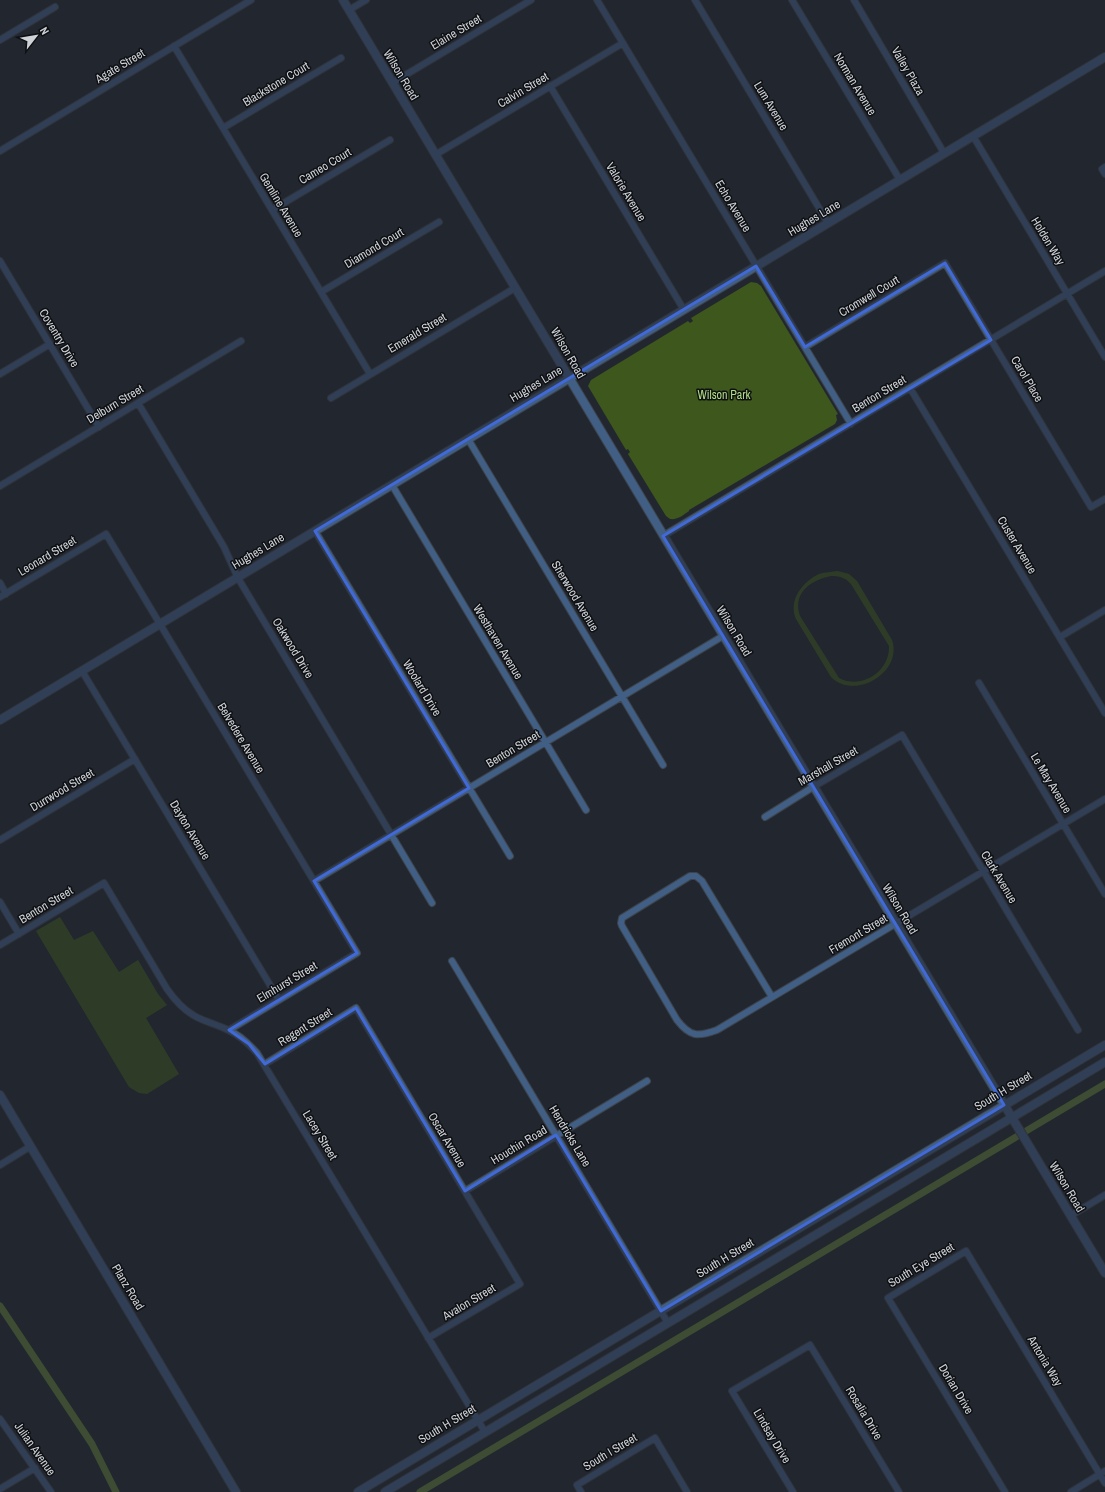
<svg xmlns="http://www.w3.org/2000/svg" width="1105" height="1492" font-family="'Archivo Narrow',sans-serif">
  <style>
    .green { fill: #3d571d; fill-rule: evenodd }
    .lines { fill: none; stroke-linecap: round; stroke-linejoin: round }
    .canal { stroke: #5d7b39; stroke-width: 7 }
    .minor-casing { stroke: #3e434a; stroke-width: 8 }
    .tertiary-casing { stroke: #3e434a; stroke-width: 10 }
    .minor { stroke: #415e84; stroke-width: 6 }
    .tertiary { stroke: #415e84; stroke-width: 8 }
    .marked { fill: none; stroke: #4169d8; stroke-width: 3; stroke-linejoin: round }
    .labels { text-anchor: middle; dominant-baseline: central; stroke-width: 3; stroke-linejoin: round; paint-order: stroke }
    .street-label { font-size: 12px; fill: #cfd3d8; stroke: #0e1013 }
    .park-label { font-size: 12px; fill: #b2de82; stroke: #0e1013 }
  </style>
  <rect width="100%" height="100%" fill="#22272f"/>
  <path class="green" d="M751,282L757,283L761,286L838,414L836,415L837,420L835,424L689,510V511C683,515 678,520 670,519L666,516L628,454L630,452L628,449L626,450L588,386L591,380L688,321L690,323L693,321L691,318Z
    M838,571L849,574L857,581L892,640C903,672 855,701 831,677L796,619C788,601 802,582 819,574C825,572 832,572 838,571ZM831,576C839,576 845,577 851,584L889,646C890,672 861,690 839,678L800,616C792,593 811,580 831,576Z
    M60,917L74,940L93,931L119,972L138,960L158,994L167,1005L146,1018L179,1074L147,1094L139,1093L129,1087L36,931Z"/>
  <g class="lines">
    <path class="canal" d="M0,1306L92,1444L116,1492
      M420,1492L1105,1084"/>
    <defs>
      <path id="minor" d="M597,0L851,424
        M695,0L828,223
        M792,0L900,180
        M854,0L944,153
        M349,10L366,0
        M0,40L55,7
        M174,46L370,374
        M392,83L531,0
        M550,86L684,310
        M223,128L341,58
        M973,136L1105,357
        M0,151L251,0
        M435,155L623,43
        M1105,167L1102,169L1105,174
        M272,210L390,140
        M0,261L99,427
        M321,292L439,222
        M805,347L945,263L1091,507L1105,499
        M0,374L50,344
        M910,388L1105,713
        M331,398L515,288
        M138,403L224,547L238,578L432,903
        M468,439L663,765
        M392,485L586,810
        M0,486L241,341
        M315,531L510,856
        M663,536L1105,271
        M0,583L6,594
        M0,597L106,534L357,953L229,1030
        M1060,637L1105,610
        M82,671L279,1000
        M979,683L1105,894
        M765,817L813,787L902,735L1078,1030
        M0,840L135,759
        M314,881L723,636
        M0,902L19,934
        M0,945L104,883L167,989C174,999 183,1009 193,1015C204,1022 217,1024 228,1030C240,1035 249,1044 257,1053L485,1432
        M452,961L668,1323
        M772,997L702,881L696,876H690L622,918L621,923L622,926L677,1020C690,1037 698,1037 717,1030L1105,799
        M265,1064L356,1008L520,1284L428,1338
        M0,1165L31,1146
        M465,1191L647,1081
        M1070,1216L1105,1195
        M0,1419L51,1492
        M0,1489L35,1468
        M581,1492L577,1485L655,1438L687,1492
        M793,1492L732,1391L810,1345L899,1492
        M1005,1492L888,1298L966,1251L1105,1483
        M1071,1492L1105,1471"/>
      <path id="tertiary" d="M343,0L1105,1273
        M0,720L1105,57
        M0,1095L236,1492
        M358,1492L1105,1045
        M385,1492L1105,1062"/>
    </defs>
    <use href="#minor" class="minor-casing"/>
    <use href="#tertiary" class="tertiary-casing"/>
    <use href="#minor" class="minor"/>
    <use href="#tertiary" class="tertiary"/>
  </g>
  <path d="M0 0H1105V1492H0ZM945,263L991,340L663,536L1004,1105L661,1311L556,1135L465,1191L356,1008L265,1064L249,1044L229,1030L357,953L314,881L469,788L315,531L756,266L805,347Z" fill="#22272f" fill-opacity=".55" fill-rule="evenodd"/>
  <path class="marked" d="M945,263L991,340L663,536L1004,1105L661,1311L556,1135L465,1191L356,1008L265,1064L249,1044L229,1030L357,953L314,881L469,788L315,531L756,266L805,347Z"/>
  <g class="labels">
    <g class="street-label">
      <text transform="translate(456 32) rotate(-31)">Elaine Street</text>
      <text transform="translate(120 66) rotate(-31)">Agate Street</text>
      <text transform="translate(908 71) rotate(60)">Valley Plaza</text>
      <text transform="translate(401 75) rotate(59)">Wilson Road</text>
      <text transform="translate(276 84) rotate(-31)">Blackstone Court</text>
      <text transform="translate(855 84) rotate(59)">Norman Avenue</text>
      <text transform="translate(523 90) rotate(-31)">Calvin Street</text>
      <text transform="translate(771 106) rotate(59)">Lum Avenue</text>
      <text transform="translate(325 166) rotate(-31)">Cameo Court</text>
      <text transform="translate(626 192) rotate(59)">Valorie Avenue</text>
      <text transform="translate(281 205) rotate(59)">Gemline Avenue</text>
      <text transform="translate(733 206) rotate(59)">Echo Avenue</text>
      <text transform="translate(814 218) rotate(-31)">Hughes Lane</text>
      <text transform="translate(1048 241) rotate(59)">Holden Way</text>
      <text transform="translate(374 248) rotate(-31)">Diamond Court</text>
      <text transform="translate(869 296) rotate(-31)">Cromwell Court</text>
      <text transform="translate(417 333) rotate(-31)">Emerald Street</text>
      <text transform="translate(59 338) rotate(59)">Coventry Drive</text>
      <text transform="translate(568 353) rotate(60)">Wilson Road</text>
      <text transform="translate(1027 379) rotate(59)">Carol Place</text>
      <text transform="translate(536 384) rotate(-31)">Hughes Lane</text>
      <text transform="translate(879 394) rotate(-31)">Benton Street</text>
      <text transform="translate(115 404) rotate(-31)">Delburn Street</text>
      <text transform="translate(1017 545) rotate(59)">Custer Avenue</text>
      <text transform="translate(258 551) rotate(-31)">Hughes Lane</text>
      <text transform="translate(47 556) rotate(-31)">Leonard Street</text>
      <text transform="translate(575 596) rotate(59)">Sherwood Avenue</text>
      <text transform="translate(734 631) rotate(59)">Wilson Road</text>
      <text transform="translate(498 642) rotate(59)">Westhaven Avenue</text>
      <text transform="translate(293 648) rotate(59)">Oakwood Drive</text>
      <text transform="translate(422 688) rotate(59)">Woolard Drive</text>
      <text transform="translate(241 738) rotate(59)">Belvedere Avenue</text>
      <text transform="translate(513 749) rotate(-31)">Benton Street</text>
      <text transform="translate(828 766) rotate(-30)">Marshall Street</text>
      <text transform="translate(1051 783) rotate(59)">Le May Avenue</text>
      <text transform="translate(62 790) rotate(-31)">Durrwood Street</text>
      <text transform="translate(190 830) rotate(59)">Dayton Avenue</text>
      <text transform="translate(999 877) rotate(59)">Clark Avenue</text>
      <text transform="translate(46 905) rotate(-31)">Benton Street</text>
      <text transform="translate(900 909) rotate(59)">Wilson Road</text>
      <text transform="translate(858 934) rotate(-31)">Fremont Street</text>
      <text transform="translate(287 982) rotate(-31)">Elmhurst Street</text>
      <text transform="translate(305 1027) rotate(-32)">Regent Street</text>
      <text transform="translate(1003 1091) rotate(-31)">South H Street</text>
      <text transform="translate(320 1135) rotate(59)">Lacey Street</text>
      <text transform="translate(570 1136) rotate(59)">Hendricks Lane</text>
      <text transform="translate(447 1140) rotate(59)">Oscar Avenue</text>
      <text transform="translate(519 1145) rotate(-31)">Houchin Road</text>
      <text transform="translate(1067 1187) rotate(59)">Wilson Road</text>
      <text transform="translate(725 1258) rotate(-31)">South H Street</text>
      <text transform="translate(921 1265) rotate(-31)">South Eye Street</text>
      <text transform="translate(128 1287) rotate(59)">Planz Road</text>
      <text transform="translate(469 1302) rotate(-31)">Avalon Street</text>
      <text transform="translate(1045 1361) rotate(59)">Antonia Way</text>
      <text transform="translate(956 1389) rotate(59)">Dorian Drive</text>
      <text transform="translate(864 1413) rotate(59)">Rosalia Drive</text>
      <text transform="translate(447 1424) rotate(-31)">South H Street</text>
      <text transform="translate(772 1436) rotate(59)">Lindsay Drive</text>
      <text transform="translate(35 1449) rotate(55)">Julian Avenue</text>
      <text transform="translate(610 1452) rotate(-31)">South I Street</text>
    </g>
    <g class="park-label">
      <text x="724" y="395">Wilson Park</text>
    </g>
  </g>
  <g transform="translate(36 36) rotate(59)" stroke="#0e1013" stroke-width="3" paint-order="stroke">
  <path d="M0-3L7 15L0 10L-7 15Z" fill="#cfd3d8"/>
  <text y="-6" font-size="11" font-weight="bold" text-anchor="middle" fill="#cfd3d8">N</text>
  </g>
</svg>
